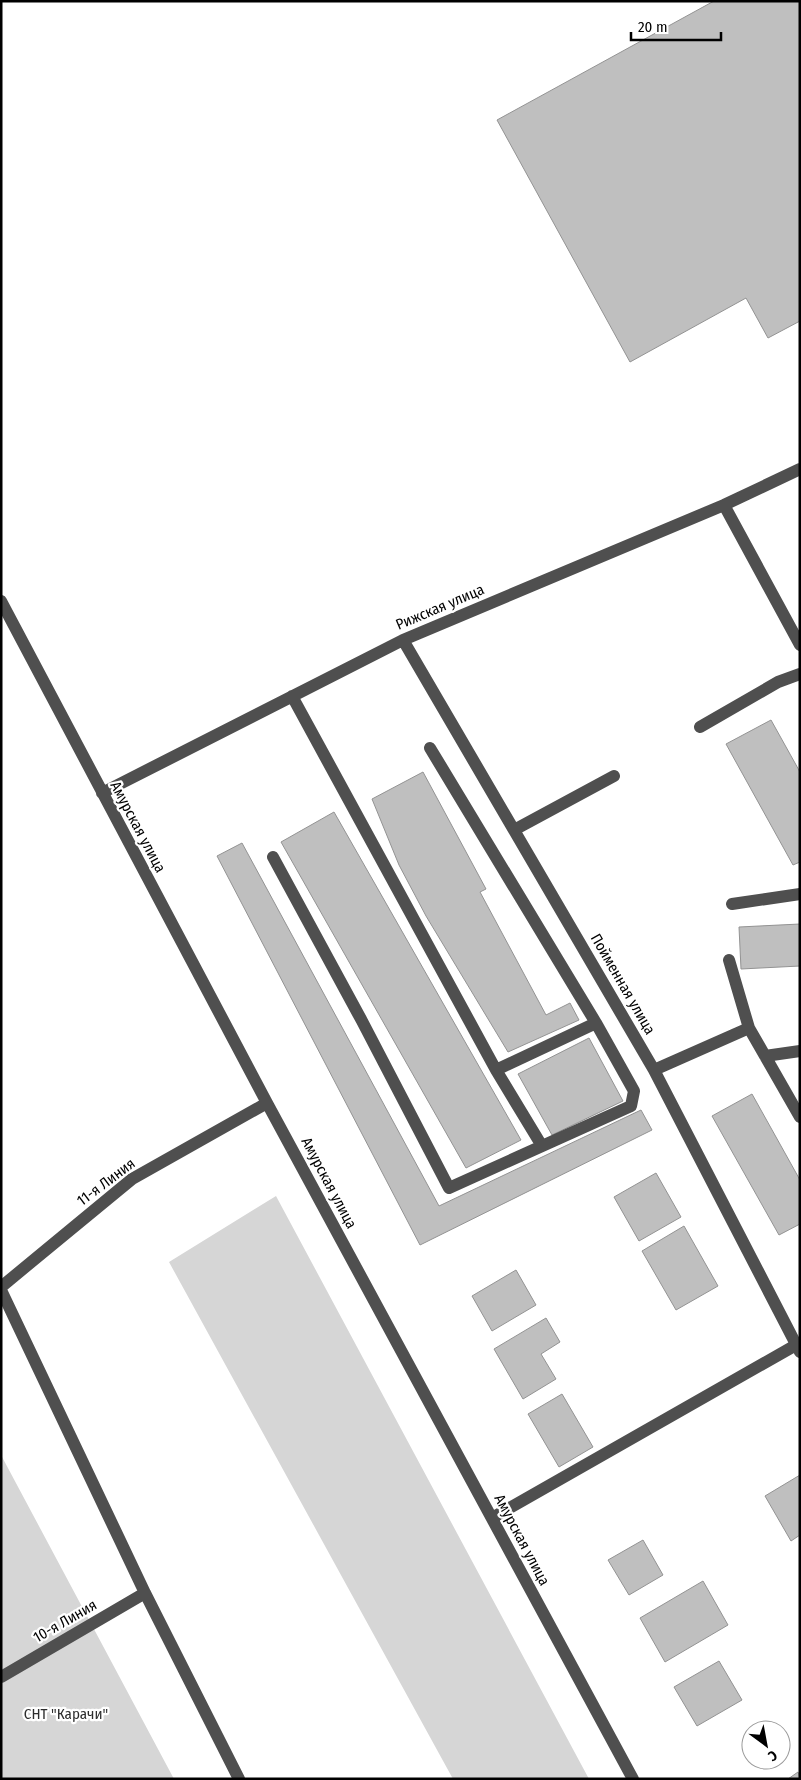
<svg xmlns="http://www.w3.org/2000/svg" width="801" height="1780" font-family="'Fira Sans Condensed',sans-serif">
  <style>
    .green { fill: #d6d6d6 }
    .building { fill: #bfbfbf; stroke: #939393 }
    .lines { fill: none; stroke-linecap: round; stroke-linejoin: round }
    .minor { stroke: #4f4f4f; stroke-width: 12 }
    .labels { text-anchor: middle; dominant-baseline: central; stroke-width: 4.5; stroke-linejoin: round; paint-order: stroke }
    .street-label { font-size: 15px; fill: #000; stroke: #fff }
    .park-label { font-size: 15px; fill: #2d2d2d; stroke: #fff }
  </style>
  <rect width="100%" height="100%" fill="#fff"/>
  <path class="green" d="M276,1196L589,1779H453L169,1262Z
    M1,1455L174,1779H1Z"/>
  <path class="building" d="M714,1H800V321L768,338L746,298L630,362L497,120Z
    M771,720L800,772V862L793,865L726,744Z
    M423,772L486,889L480,892L546,1015L570,1003L579,1020L508,1052L426,916L399,865L372,799Z
    M334,812L521,1140L466,1168L281,842Z
    M242,843L439,1206L641,1110L652,1130L420,1245L217,856Z
    M800,924V966L741,969L739,927Z
    M589,1038L623,1101L552,1135L518,1074Z
    M752,1094L800,1180V1224L779,1235L712,1116Z
    M656,1173L681,1217L639,1241L614,1197Z
    M684,1226L718,1286L676,1310L642,1251Z
    M516,1270L536,1305L492,1331L472,1296Z
    M546,1318L560,1342L541,1354L556,1379L523,1399L494,1349Z
    M562,1394L593,1447L559,1467L528,1414Z
    M800,1475V1535L791,1541L765,1496Z
    M643,1540L663,1575L629,1595L608,1560Z
    M703,1581L728,1625L665,1662L640,1618Z
    M719,1661L742,1700L697,1726L674,1687Z
    M798,1772L800,1779H788Z"/>
  <g class="lines">
    <path class="minor" d="M724,505L800,645
      M1,601L267,1103L633,1779
      M403,640L654,1070L800,1352
      M292,696L496,1070L542,1146
      M700,727L778,682L800,674
      M102,793L403,640L724,505L800,469
      M514,830L614,776
      M273,857L362,1021L449,1188L631,1106L634,1091L596,1023L430,748
      M732,904L800,894
      M729,960L749,1028
      M765,1056L800,1051
      M496,1070L596,1023
      M654,1070L749,1028L800,1117
      M1,1287L132,1179L267,1103
      M1,1290L145,1593L239,1779
      M492,1518L796,1345
      M1,1677L145,1593"/>
  </g>
  <g class="labels">
    <g class="street-label">
      <text transform="translate(440 607) rotate(-23)">Рижская улица</text>
      <text transform="translate(138 827) rotate(62)">Амурская улица</text>
      <text transform="translate(623 984) rotate(60)">Пойменная улица</text>
      <text transform="translate(106 1182) rotate(-37)">11-я Линия</text>
      <text transform="translate(329 1183) rotate(62)">Амурская улица</text>
      <text transform="translate(522 1540) rotate(62)">Амурская улица</text>
      <text transform="translate(65 1621) rotate(-30)">10-я Линия</text>
    </g>
    <g class="park-label">
      <text x="66" y="1714">СНТ "Карачи"</text>
    </g>
  </g>
  <rect width="801" height="1780" fill="none" stroke="#000000" stroke-width="5"/>
  <g transform="translate(766 1745) rotate(148)"><circle r="24" fill="#ffffff" stroke="#999999"/>
  <path d="M0-4L9 19L0 12L-9 19Z" fill="#000000"/>
  <text y="-8" font-size="14" font-weight="bold" text-anchor="middle" fill="#000000">С</text>
  </g>
  <path d="M631 32v8h90v-8" fill="none" stroke="#000000" stroke-width="2.5"/>
  <text x="638" y="32" font-size="15" fill="#000000" stroke="#ffffff" stroke-width="4" paint-order="stroke">20 m</text>
</svg>
